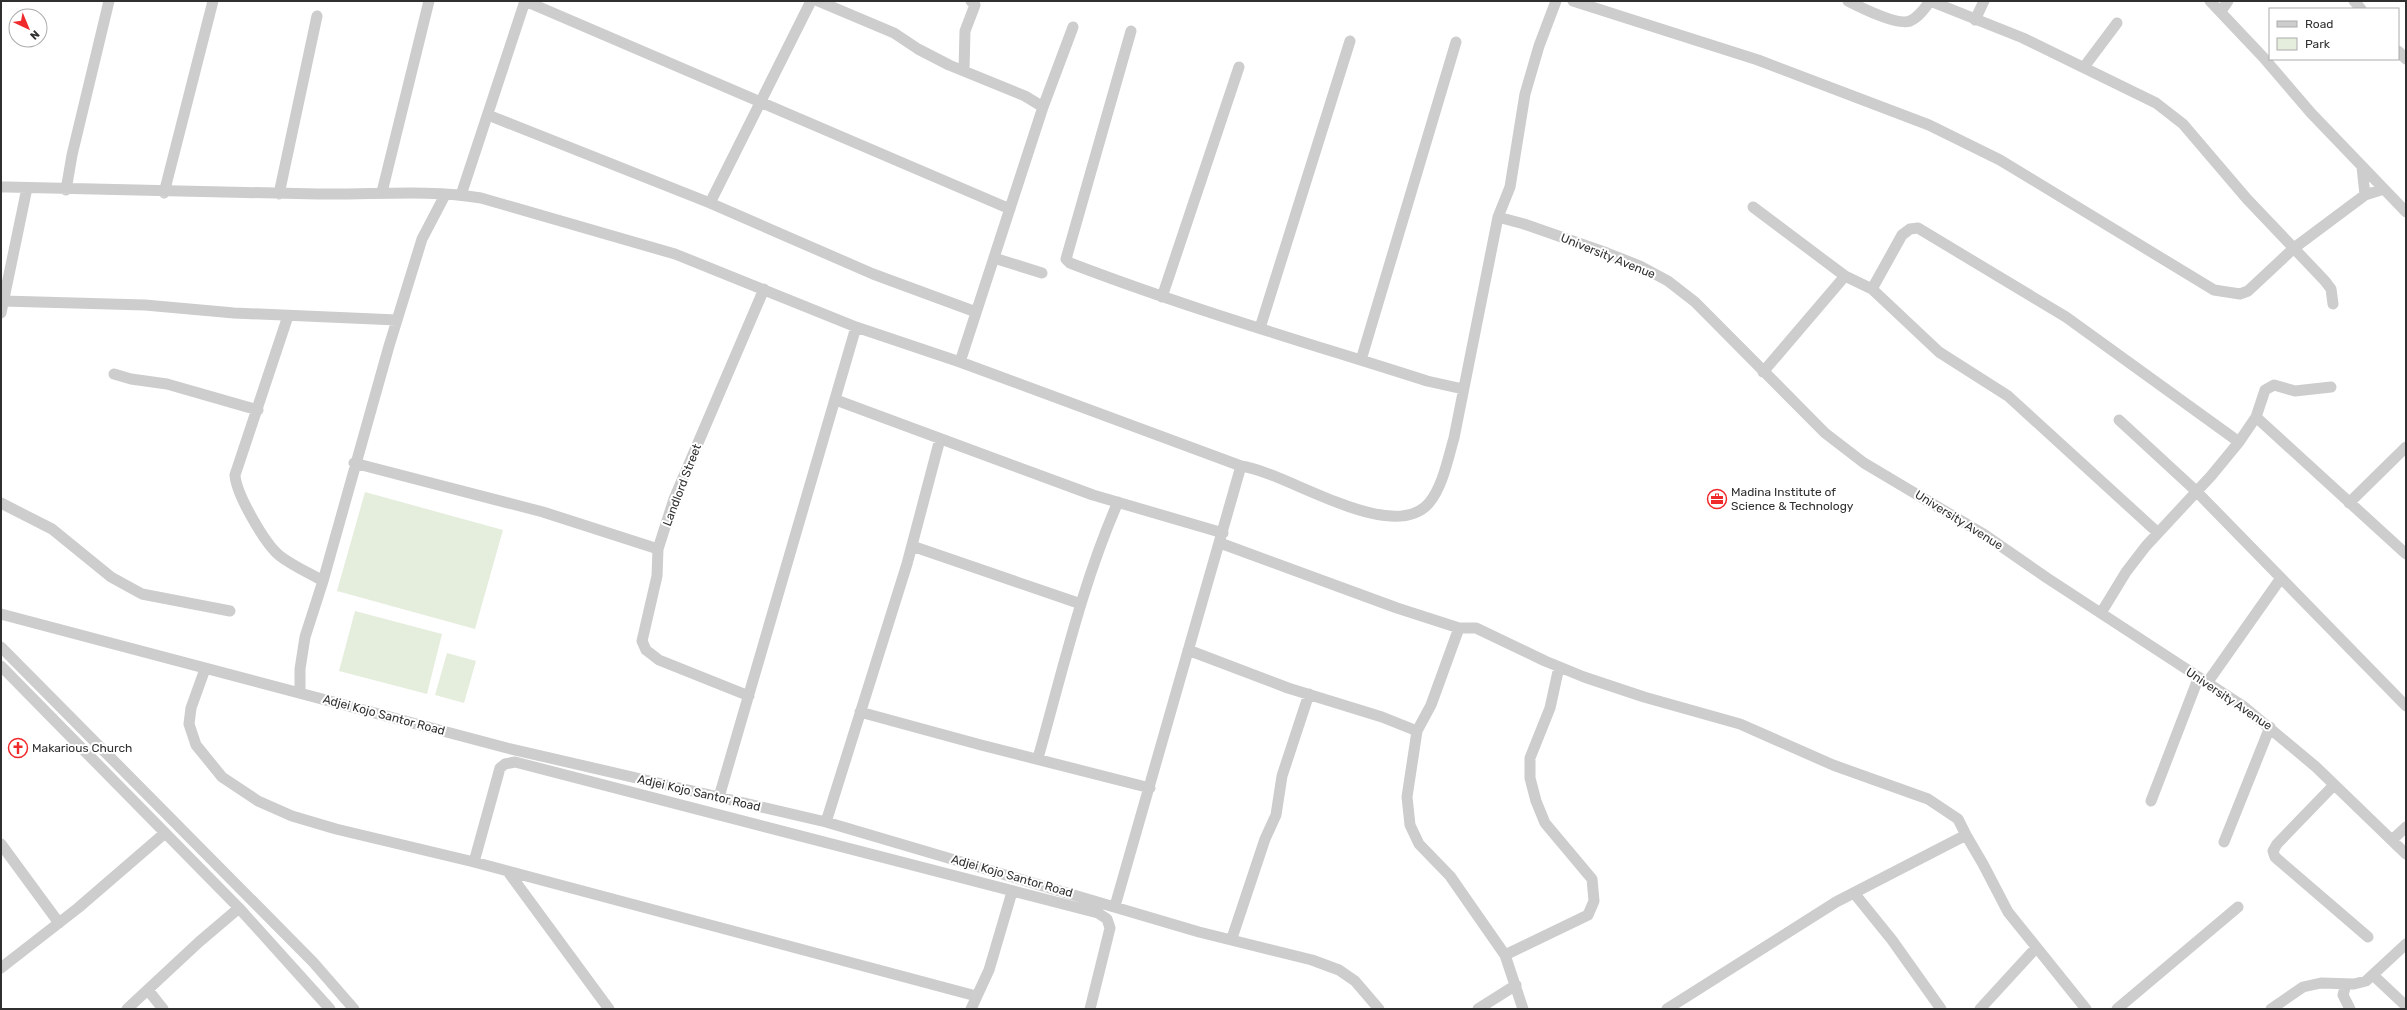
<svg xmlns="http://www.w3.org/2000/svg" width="2407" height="1010" font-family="Rubik,sans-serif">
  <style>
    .green { fill: #e5eedd }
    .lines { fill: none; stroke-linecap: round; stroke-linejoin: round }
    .minor { stroke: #cdcdcd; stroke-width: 11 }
    .labels { text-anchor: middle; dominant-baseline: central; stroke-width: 4; stroke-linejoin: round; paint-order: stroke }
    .street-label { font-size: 12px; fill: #303030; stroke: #fff }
    .poi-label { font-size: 12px; fill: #303030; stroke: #fff; text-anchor: start }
  </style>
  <rect width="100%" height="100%" fill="#fff"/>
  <path class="green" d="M365,492L503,530L475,629L337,591Z
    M355,611L442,634L427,694L339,671Z
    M447,653L476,661L464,703L435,695Z"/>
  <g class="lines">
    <path class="minor" d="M525,1L1010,209
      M818,1L894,33L918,49L949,65L1025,96L1043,107
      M1573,1L1758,60L1929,125L2000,160L2214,290L2240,294L2248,291L2294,248L2365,195L2384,189
      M1848,1C1860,7 1897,26 1910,21C1919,17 1925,8 1930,1
      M1930,1L2023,38L2156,103L2183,124L2247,199L2325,281L2331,289L2333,304
      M2210,1L2263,57L2311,113L2406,212
      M2354,1L2361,9
      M2221,11L2228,1
      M1975,20L1984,1
      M1131,31L1066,259L1070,263C1187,308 1308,343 1427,381L1463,389
      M2398,51L2406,59
      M2084,67L2117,23
      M964,70L965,31L975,5L971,1
      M488,115L710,203L873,274L976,312
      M2362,167L2365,195
      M1,187C107,189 213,192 318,194C373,195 428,189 481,198L675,254L856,327L960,362L1241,466C1287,472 1392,546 1429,503C1443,486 1448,458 1454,438L1498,217L1510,187L1525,94L1539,46L1556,1
      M66,190L72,155L109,1
      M382,192L429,1
      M164,193L213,1
      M279,194L317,16
      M461,195L525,1
      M710,203L811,1
      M1753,207L1845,276L1872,289L1939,352L2008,396L2157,532
      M1498,217L1524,224L1607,253L1640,266L1668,281L1695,302L1825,433L1864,463L1985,535L2047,578L2243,706L2316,767L2406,854
      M994,258L1042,273
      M1872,289L1902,235L1910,229L1918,228L2066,317L2239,442
      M1162,297L1239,67
      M3,301L145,305L234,313L397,320
      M1,313L27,188
      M288,316L235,475C236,494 265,544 280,556C293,566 309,573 323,581
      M1260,328L1350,41
      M1361,360L1456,42
      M960,362L1043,107L1073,27
      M1763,372L1845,276
      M114,374L131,379L167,384L258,410
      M836,400L1093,495L1223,533
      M2256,417L2406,554
      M2119,420L2196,491L2406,706
      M354,463L543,512L658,549
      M1,503L52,529L111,577L142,594L230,611
      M2349,503L2406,447
      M1220,543L1397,608L1459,628H1476L1545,661L1584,677L1644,697L1740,724L1833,765L1928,799L1958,819L1966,835
      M912,546L1081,604
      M2101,613L2126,572L2146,546L2211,476L2239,442L2256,417L2265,390L2274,385L2295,391L2331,387
      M1,614L507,748L826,822L1199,932L1312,960L1339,970L1355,981L1379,1009
      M1,647L313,962L354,1009
      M1188,650L1288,688L1382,717L1417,731L1407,797L1410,825L1419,844L1450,876L1505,955L1523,1009
      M1,666L239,908L330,1009
      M205,669L191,708L189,724L196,745L222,777L258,801L292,816L336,829L474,862L976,996
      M2207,683L2281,578
      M300,693V669L305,637L323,581L389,346L422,239L445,195
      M749,696L659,660L646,650L642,641L657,576L658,549L674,499L764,289
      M860,712L981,745L1150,788
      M1417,731L1431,705L1459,628
      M1038,758C1062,673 1082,584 1118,502
      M2334,785L2277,844L2273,851L2275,857L2368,937
      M719,797L856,327
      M2151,801L2198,679
      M826,822L907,564L940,439
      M2392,840L2406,827
      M2224,842L2270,727
      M1,844L59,923
      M474,862L500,768L505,764L515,762L1098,913L1107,919L1110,928L1090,1009
      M509,873L609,1009
      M1854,893L1892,940L1941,1009
      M1115,906L1241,466
      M1232,938L1265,839L1276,815L1282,776L1309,694
      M1505,955L1588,915L1594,901L1592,879L1545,823L1536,801L1530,778V758L1550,708L1559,667
      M1,968L78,908L165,833
      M2373,975L2406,1006
      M2346,984L2343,995L2350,1009
      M148,990L163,1009
      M127,1009L199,942L239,908
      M971,1009L989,970L1012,892
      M1478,1009L1516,985
      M1667,1009L1836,902L1966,835L1983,864L2008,912L2086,1009
      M1980,1009L2035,949
      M2117,1009L2238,907
      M2271,1009L2303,987L2321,983L2354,984L2366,981L2406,944"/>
  </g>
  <defs>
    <symbol id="office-ring" viewBox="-11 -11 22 22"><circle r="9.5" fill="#fff" stroke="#f0292b" stroke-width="1.5"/><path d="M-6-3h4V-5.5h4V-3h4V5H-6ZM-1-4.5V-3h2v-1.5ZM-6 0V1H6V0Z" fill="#f0292b"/></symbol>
    <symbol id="church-ring" viewBox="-11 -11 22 22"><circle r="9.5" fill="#fff" stroke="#f0292b" stroke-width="1.5"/><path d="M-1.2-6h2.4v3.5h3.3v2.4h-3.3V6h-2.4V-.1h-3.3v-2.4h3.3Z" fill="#f0292b"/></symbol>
  </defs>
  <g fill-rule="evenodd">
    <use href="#office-ring" x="1706" y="488" width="22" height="22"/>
    <use href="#church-ring" x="7" y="737" width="22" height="22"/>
  </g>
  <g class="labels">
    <g class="street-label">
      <text transform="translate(1608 256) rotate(22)">University Avenue</text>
      <text transform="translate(682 485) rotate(-69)">Landlord Street</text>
      <text transform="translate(1959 520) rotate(32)">University Avenue</text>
      <text transform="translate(2229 699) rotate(34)">University Avenue</text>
      <text transform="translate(384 715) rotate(15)">Adjei Kojo Santor Road</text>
      <text transform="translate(699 793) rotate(13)">Adjei Kojo Santor Road</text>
      <text transform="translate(1012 876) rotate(16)">Adjei Kojo Santor Road</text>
    </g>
    <g class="poi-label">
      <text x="1731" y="492">Madina Institute of<tspan x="1731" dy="14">Science &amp; Technology</tspan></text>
      <text x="32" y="748">Makarious Church</text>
    </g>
  </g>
  <rect width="2407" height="1010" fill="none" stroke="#303030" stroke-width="4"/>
  <rect x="2269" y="8" width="130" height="52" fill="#ffffff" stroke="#acacac"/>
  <rect x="2277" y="21" width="20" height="6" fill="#cdcdcd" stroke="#acacac"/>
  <text x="2305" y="28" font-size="12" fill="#303030">Road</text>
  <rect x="2277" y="38" width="20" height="12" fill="#e5eedd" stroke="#acacac"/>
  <text x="2305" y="48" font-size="12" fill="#303030">Park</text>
  <g transform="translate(28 28) rotate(136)"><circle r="19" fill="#ffffff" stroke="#acacac"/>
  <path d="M0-3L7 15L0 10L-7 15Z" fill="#f0292b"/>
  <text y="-6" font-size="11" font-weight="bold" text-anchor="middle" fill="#303030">N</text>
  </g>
</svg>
